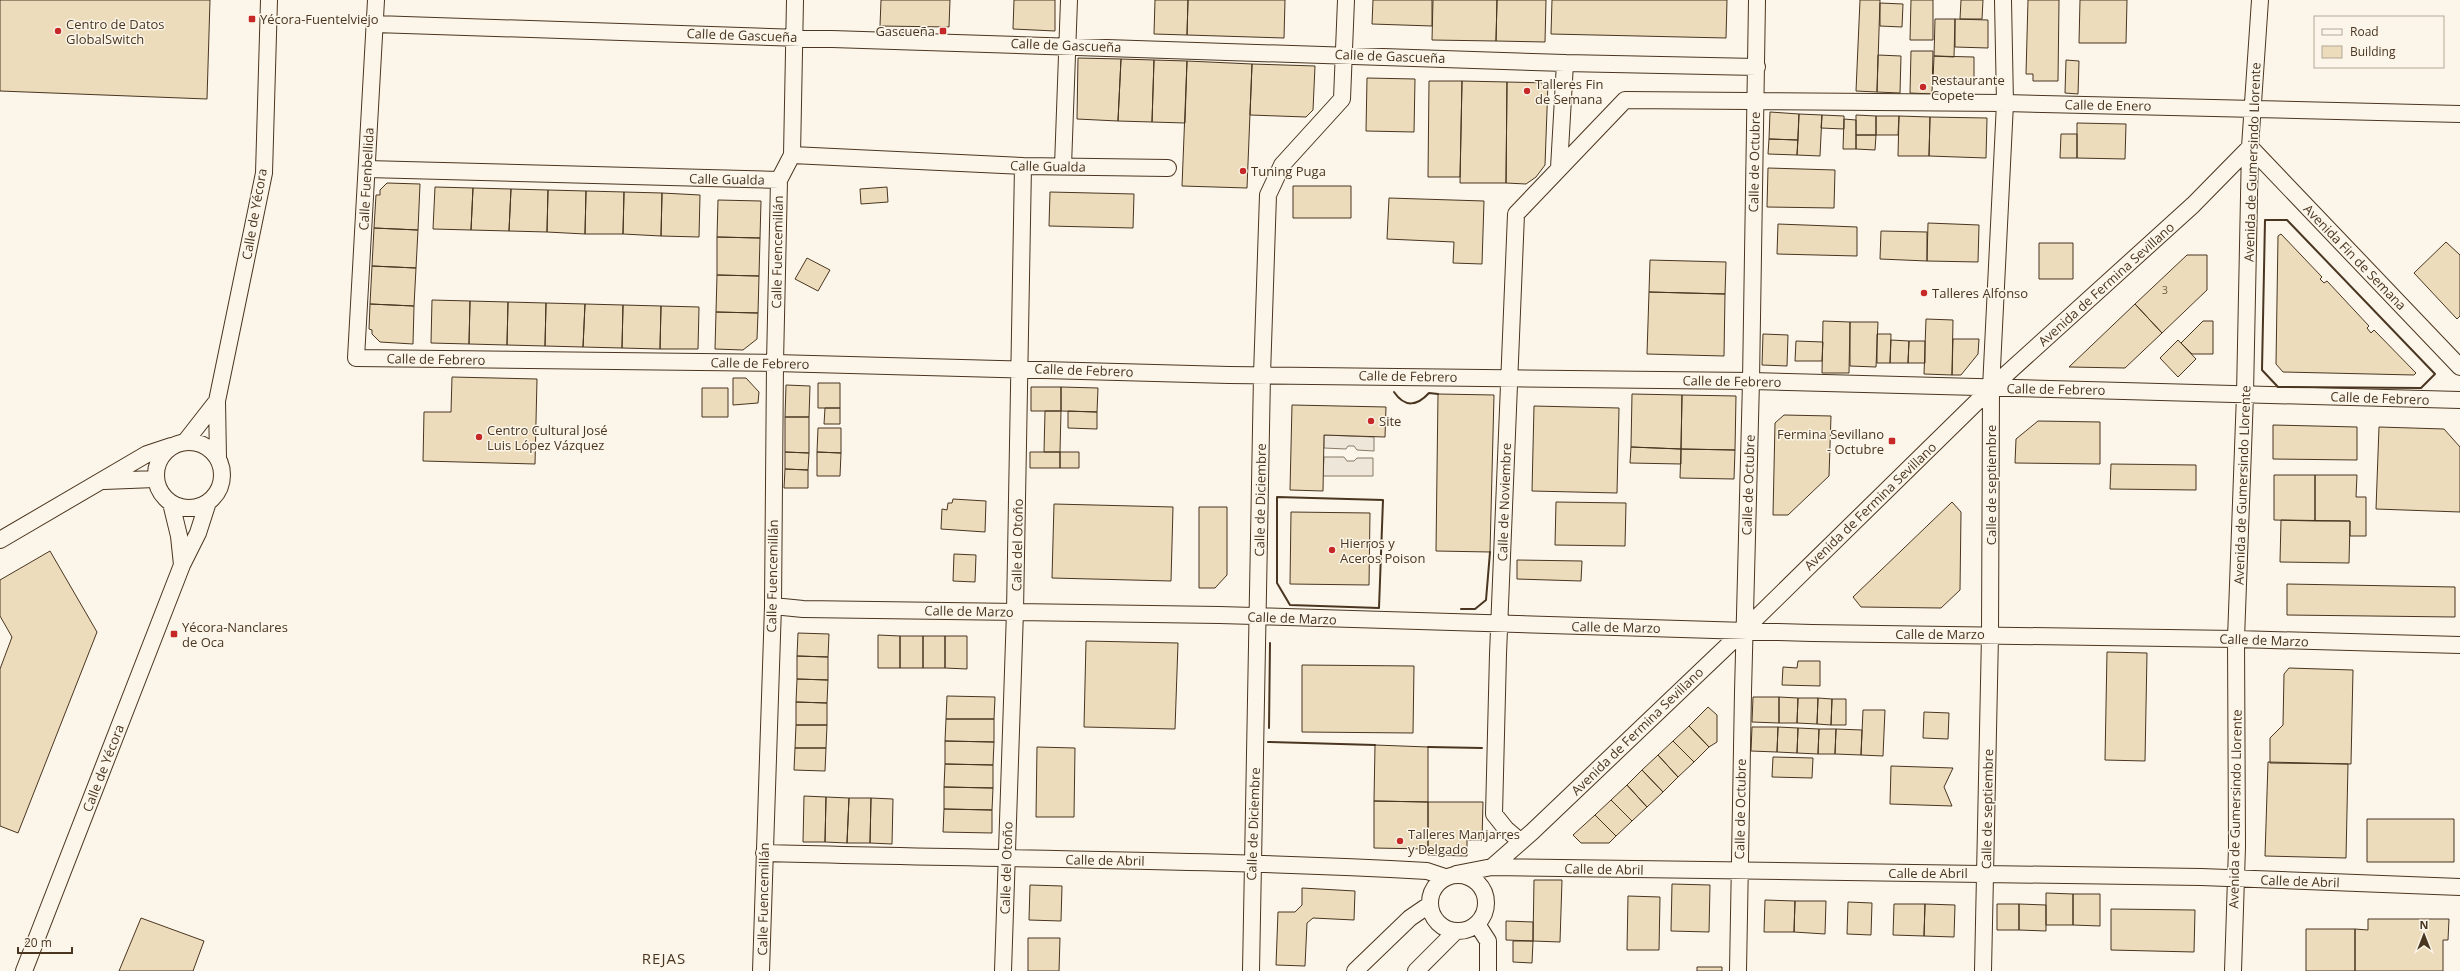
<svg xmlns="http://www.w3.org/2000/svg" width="2460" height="971" font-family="'Open Sans',sans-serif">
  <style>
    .green { fill: #ede6d9; stroke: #887966 }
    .building { fill: #ecdcbc; stroke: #4a3520 }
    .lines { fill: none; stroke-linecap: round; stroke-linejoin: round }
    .minor-casing { stroke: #4a3520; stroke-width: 18 }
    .minor { stroke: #fbf6e9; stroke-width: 16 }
    .wall { stroke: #4a3520; stroke-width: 2 }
    .poi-dot { fill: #c62828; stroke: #fbf6e9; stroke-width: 1.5 }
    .labels { text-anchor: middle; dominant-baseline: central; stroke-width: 3; stroke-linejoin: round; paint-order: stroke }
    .number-label { font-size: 11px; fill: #725f47 }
    .poi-label { font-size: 13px; fill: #4a3520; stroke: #fbf6e9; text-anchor: start }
    .street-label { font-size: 13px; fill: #4a3520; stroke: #fbf6e9 }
    .quarter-label { font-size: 15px; letter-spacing: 1px; fill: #4a3520; stroke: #fbf6e9 }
  </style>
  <rect width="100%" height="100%" fill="#fbf6e9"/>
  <path class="green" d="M1324,435L1374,437V451L1357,450L1354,446H1348L1346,449L1324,448Z
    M1324,457H1344L1347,461H1354L1357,458H1373V476H1323Z"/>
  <path class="building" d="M0,0H210L207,99L0,91Z
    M881,0H950L949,27L880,26Z
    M1014,0H1055V31L1013,29Z
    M1155,0H1188L1187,35L1154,34Z
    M1188,0H1285L1284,38L1187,35Z
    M1373,0H1432V26L1372,24Z
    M1433,0H1497L1496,41L1432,40Z
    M1497,0H1546L1545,42L1496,41Z
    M1552,0H1727L1726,38L1551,34Z
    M1860,0H1880L1877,92L1856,91Z
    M1911,0H1933V40H1910Z
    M1961,0H1983L1982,19H1960Z
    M2028,0H2059L2058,81H2033V74H2026Z
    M2080,0H2127L2126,43H2079Z
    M1880,3L1903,4L1902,27L1880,26Z
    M1935,19H1955L1954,57L1934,56Z
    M1955,19L1988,20V48L1955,47Z
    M1911,51H1933L1932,94L1910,93Z
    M1878,55L1901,56L1900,93L1877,92Z
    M1934,56L1974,57V82L1933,81Z
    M1078,58L1121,59L1118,121L1077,119Z
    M1121,59L1154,60L1152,122L1118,121Z
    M1154,60L1187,61L1185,123L1152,122Z
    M2066,60L2079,61L2078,94L2065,93Z
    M1187,61L1252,64L1247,188L1182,186Z
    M1252,64L1315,66L1313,110L1306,117L1250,115Z
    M1367,78L1415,79L1414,132L1366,131Z
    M1429,81H1462L1460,177H1428Z
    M1462,81L1507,82L1506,183H1460Z
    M1507,82L1548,83L1545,165L1536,177L1526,184L1506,183Z
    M1770,112L1799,114L1798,140L1769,139Z
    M1799,114L1822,115L1820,156L1797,155Z
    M1822,115L1844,116V129L1821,128Z
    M1856,115L1876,116V135H1856Z
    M1876,116H1899L1898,135H1876Z
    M1899,116L1930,117L1929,156H1898Z
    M1930,117L1987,118L1986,158L1929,156Z
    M1844,119L1856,120V149H1843Z
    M2077,123L2126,124L2125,159L2077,158Z
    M2061,134H2077V158H2060Z
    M1856,135H1876L1875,150L1856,149Z
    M1769,139L1798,140L1797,155L1768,154Z
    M1768,168L1835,170L1834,208L1767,207Z
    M387,183L420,184L418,230L374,228L376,195H380V190Z
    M1293,186H1351V218H1293Z
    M435,187L473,188L471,230L433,229Z
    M887,187L888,202L861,204L860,189Z
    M473,188L511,189L509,231L471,230Z
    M511,189L548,190L547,232L509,231Z
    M548,190L586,191L585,234L547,232Z
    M586,191L624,192L623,234H585Z
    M624,192L662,193L661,236L623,234Z
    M1050,192L1134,194L1133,228L1049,226Z
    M662,193L700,195L699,237L661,236Z
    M1389,198L1484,201L1482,264L1453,263L1454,242L1387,239Z
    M718,200L761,201L760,238L717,237Z
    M1928,223L1979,225L1978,262L1927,261Z
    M1778,224L1857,227V256L1777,254Z
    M374,228L418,230L416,268L372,266Z
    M1881,231L1927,232V261L1880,259Z
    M2281,234L2322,277L2320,279L2324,283L2327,281L2369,326L2367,328L2371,333L2374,330L2416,373L2414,375L2283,372L2276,364L2278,236Z
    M717,237L760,238L759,276L717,275Z
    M2446,242L2460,255V316L2457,319L2414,273Z
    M2039,243H2073V279H2039Z
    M2187,255H2207V290L2162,333L2135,304Z
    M807,258L830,270L818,291L795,279Z
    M1650,260L1726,262L1725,294L1649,292Z
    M372,266L416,268L414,306L370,304Z
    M717,275L759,276L758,313L716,312Z
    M1649,292L1725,294L1724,356L1647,354Z
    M432,300L470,301L469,344L431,343Z
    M470,301L508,302L507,345L469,344Z
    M508,302L546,303L545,346L507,345Z
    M546,303L585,304L583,347L545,346Z
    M370,304L414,306L413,344L380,342L372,334V330L369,329Z
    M585,304L623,305L622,348L583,347Z
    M2135,304L2162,333L2125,368L2069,367Z
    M623,305L661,306L660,349L622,348Z
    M661,306L699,307L698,349H660Z
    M716,312L758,313L757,339L743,350L715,349Z
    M1926,319L1953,320L1952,375L1924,374Z
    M1823,321L1850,322L1849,373H1822Z
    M2203,321H2213V354H2192L2181,343Z
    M1850,322H1878L1876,367L1850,366Z
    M1763,334L1788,335L1787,366L1762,365Z
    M1877,334H1891L1890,363H1877Z
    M1953,339H1979L1978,354L1961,375H1952Z
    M1891,340L1909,341L1908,363H1890Z
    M2178,340L2196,359L2178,377L2160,358Z
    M1796,341L1823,342L1822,361H1795Z
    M1909,341H1925V363H1908Z
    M452,377L537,379L535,464L423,461L424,412H451Z
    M733,378H746L759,392L758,403L733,405Z
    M818,383H840V408H818Z
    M786,385L810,386L809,417H785Z
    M1031,387H1061V411H1031Z
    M1061,387L1098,388L1097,412L1061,411Z
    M702,388H728V417H702Z
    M1438,394L1494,395L1490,552L1436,551Z
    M1632,394L1682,395L1681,449L1631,447Z
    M1682,395L1736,396L1735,450L1681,449Z
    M1292,405L1386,407L1385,437L1324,435L1323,491L1290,490Z
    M1534,406L1619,408L1617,493L1532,491Z
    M825,408H840V424H824Z
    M1045,411H1061L1060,452H1044Z
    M1068,411L1097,412V429L1068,428Z
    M1784,415L1831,416L1829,476L1788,515H1773L1775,423Z
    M785,417H809V453L785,452Z
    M2038,421L2100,422V464L2015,463L2016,439Z
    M2273,425L2357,427V460L2273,459Z
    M2379,427L2444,429L2460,447V512L2376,509Z
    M818,428H841V453L817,452Z
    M1631,447L1681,449V464L1630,463Z
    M1681,449L1735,450L1734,479L1680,478Z
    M785,452L809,453L808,470L785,469Z
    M817,452L841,453L840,476H817Z
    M1030,452H1060V468H1030Z
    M1060,452H1079V468H1060Z
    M2111,464L2196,465V490L2110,489Z
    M785,469L808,470V488H784Z
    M2274,475H2315V521L2274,520Z
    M2315,475H2357L2356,497H2366V536H2350V521H2315Z
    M953,499L986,501L985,532L941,529L942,509L947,510L948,503H952Z
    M1556,502L1626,503L1625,546L1555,545Z
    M1952,502L1961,512L1960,590L1941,608L1861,607L1853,597Z
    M1054,504L1173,507L1171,581L1052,578Z
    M1199,507H1227V575L1215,588H1199Z
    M1291,512L1370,513L1369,585L1290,584Z
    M2281,520L2350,521L2349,563L2280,562Z
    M50,551L97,632L18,833L0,826V669L12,637L0,616V580Z
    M954,554L976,555L975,582L953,581Z
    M1517,560L1582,561L1581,581L1517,579Z
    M2287,584L2455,587V617L2287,615Z
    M798,633L829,634L828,657L797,656Z
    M878,635L900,636V668H878Z
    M900,636H923V668H900Z
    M923,636H945V668H923Z
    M945,636H967V669L945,668Z
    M1086,641L1178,643L1175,729L1084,727Z
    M2107,652L2147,653L2145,761L2105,760Z
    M797,656L828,657V680L797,679Z
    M1798,661H1820V686L1782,685L1783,667L1797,668Z
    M1302,665L1414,666L1413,733L1302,732Z
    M2289,668L2353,670L2351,764L2270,763V738L2283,725L2284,674Z
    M797,679L828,680L827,703L796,702Z
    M947,696L995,697L994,719H946Z
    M1753,697H1779V723L1752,722Z
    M1779,697L1798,698L1797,723H1779Z
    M1798,698H1818L1817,724L1797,723Z
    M1818,698L1832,699L1831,725L1817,724Z
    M1832,699H1846V725H1831Z
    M796,702L827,703V725H796Z
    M1708,707L1717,715V742L1709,747L1689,726Z
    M1863,710H1885L1883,756L1861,755Z
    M1924,712L1949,713L1948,739L1923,738Z
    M946,719H994V742L945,741Z
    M796,725H827L826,748H795Z
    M1689,726L1709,747L1694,762L1673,741Z
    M1752,727H1778L1777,752L1751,751Z
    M1778,727L1798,728L1797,753L1777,752Z
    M1798,728L1819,729L1818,754L1797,753Z
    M1819,729H1836L1835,754H1818Z
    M1836,729L1862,730L1861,755L1835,754Z
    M945,741L994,742L993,765L945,764Z
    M1673,741L1694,762L1678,777L1658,755Z
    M1375,745L1428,747V802L1374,801Z
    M1037,747L1075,748L1074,817H1036Z
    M795,748H826L825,771L794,770Z
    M1658,755L1678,777L1663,792L1642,770Z
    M1773,757L1813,758L1812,778L1772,777Z
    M2268,762L2348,764L2346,858L2265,856Z
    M945,764L993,765V788L944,787Z
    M1891,766L1953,768L1944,787L1952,806L1890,804Z
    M1642,770L1663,792L1647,807L1627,785Z
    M1627,785L1647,807L1632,821L1611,800Z
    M944,787L993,788L992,810L944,809Z
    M804,796L826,797L825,842H803Z
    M826,797L849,798L847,843L825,842Z
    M849,798H871L870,843H847Z
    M871,798L893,799L892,844L870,843Z
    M1611,800L1632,821L1616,836L1595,815Z
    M1374,801L1428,802V849L1374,848Z
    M1428,802H1483L1482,840H1467V856L1428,855Z
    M944,809L992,810V833L943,832Z
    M1595,815L1616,836L1609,843H1581L1573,835Z
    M2367,819H2454V862H2367Z
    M1534,880H1562L1560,942L1533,941Z
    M1672,884L1710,885L1709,932L1671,931Z
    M1030,885L1062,886L1061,921L1029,920Z
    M1302,888L1355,891L1354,920L1313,918L1307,923L1305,966L1276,965L1278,912H1295L1302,905Z
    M2046,893L2073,894V925H2046Z
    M2073,894H2100V926L2073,925Z
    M1628,896L1660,897L1659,950H1627Z
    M1765,900L1795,901L1794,932H1764Z
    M1795,901H1826L1825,934L1794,932Z
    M1848,902L1872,903L1871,935L1847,934Z
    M1894,904H1925L1924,936L1893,935Z
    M1925,904L1955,905L1954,937L1924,936Z
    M1997,904H2019V930H1997Z
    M2019,904L2046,905V931L2019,930Z
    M2111,909L2195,910L2194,952L2111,950Z
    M141,918L204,941L193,971H119Z
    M2368,919H2449L2448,940H2443V971H2355V929L2368,930Z
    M1506,921L1533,922V941L1506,940Z
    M2306,929H2355V971H2306Z
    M1028,938H1060L1059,971H1028Z
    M1513,941H1533L1532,963L1513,962Z
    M1697,967H1722V971H1697Z"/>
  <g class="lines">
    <defs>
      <path id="minor" d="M376,0L356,358L775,363L1229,375L1751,381L2460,400
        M375,24L1565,63L1757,67
        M2250,147L2460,367
        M792,155L1023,166L1168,168
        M1063,166L1069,0
        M1559,168L1565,63
        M367,169L779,180L792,155L795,0
        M156 475a33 33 0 1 1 66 0a33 33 0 1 1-66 0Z
        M185,442L217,401
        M218,458L217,401L264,173L269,0
        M104,481L155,479
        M171,503L179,536L182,565
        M0,540L147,454L171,446
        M773,606L803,609L1219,615L1812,633L2236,639L2460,645
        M1520,841L1506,829L1494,814L1498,654L1516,214L1625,100L2005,103L2460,114
        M764,853C985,859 1206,859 1427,871L1445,877
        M1492,867L2201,877L2460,887
        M1456,874L1492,867L1532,832L1744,630L1991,388L2193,205L2250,147
        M1430 903a28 28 0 1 1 56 0a28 28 0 1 1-56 0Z
        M1477,924L1488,941V971
        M24,971L182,565L198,533L208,502
        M761,971L773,606L775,363L779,180
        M1003,971L1015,611L1023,166
        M1251,971L1262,375L1268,195L1282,165L1342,99L1346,0
        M1355,971L1410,918L1429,905
        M1416,971L1456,931
        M1738,971L1743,692L1751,381L1757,0
        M1983,971L1990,635L1991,388L2005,103L2003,0
        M2233,971L2237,847L2236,639L2245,394L2250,147L2260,0"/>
    </defs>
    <use href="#minor" class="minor-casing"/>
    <use href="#minor" class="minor"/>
    <path class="wall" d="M2265,220H2287L2435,374L2421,388L2278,387L2262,370Z
      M1394,392C1405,408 1417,406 1429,393L1438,394
      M1277,497L1383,500L1379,608L1290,605L1277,583Z
      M1461,609H1475L1486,600L1490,552
      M1269,728L1270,643
      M1268,742L1375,745
      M1428,747L1482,748"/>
  </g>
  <g class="poi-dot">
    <rect x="248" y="15" width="8" height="8" rx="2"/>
    <circle cx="58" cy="31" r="4"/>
    <rect x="939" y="27" width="8" height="8" rx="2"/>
    <circle cx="1923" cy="87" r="4"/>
    <circle cx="1527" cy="91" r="4"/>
    <circle cx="1243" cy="171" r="4"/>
    <circle cx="1924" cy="293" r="4"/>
    <circle cx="1371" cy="421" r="4"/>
    <circle cx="479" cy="437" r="4"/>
    <rect x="1888" y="437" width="8" height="8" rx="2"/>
    <circle cx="1332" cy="550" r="4"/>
    <rect x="170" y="630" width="8" height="8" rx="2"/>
    <circle cx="1400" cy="841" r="4"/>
  </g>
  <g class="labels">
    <g class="number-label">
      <text x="2165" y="289">3</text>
    </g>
    <g class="poi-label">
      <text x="260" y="19">Yécora-Fuentelviejo</text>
      <text x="66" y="24">Centro de Datos<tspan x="66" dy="15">GlobalSwitch</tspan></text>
      <text x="935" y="31" text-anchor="end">Gascueña</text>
      <text x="1931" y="80">Restaurante<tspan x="1931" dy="15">Copete</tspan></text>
      <text x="1535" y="84">Talleres Fin<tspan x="1535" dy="15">de Semana</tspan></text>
      <text x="1251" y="171">Tuning Puga</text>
      <text x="1932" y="293">Talleres Alfonso</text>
      <text x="1379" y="421">Site</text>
      <text x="487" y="430">Centro Cultural José<tspan x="487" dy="15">Luis López Vázquez</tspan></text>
      <text x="1884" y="434" text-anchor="end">Fermina Sevillano<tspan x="1884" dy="15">- Octubre</tspan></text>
      <text x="1340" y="543">Hierros y<tspan x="1340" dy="15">Aceros Poison</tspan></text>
      <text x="182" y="627">Yécora-Nanclares<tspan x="182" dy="15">de Oca</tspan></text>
      <text x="1408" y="834">Talleres Manjarres<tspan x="1408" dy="15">y Delgado</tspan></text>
    </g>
    <g class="street-label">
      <text transform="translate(742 35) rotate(2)">Calle de Gascueña</text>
      <text transform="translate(1066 45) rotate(2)">Calle de Gascueña</text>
      <text transform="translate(1390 56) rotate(2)">Calle de Gascueña</text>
      <text transform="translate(2108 105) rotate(1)">Calle de Enero</text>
      <text transform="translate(1754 162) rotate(-89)">Calle de Octubre</text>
      <text transform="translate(2252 162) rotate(-88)">Avenida de Gumersindo Llorente</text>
      <text transform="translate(1048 166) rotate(1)">Calle Gualda</text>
      <text transform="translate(366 179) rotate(-87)">Calle Fuenbellida</text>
      <text transform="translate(727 179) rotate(1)">Calle Gualda</text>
      <text transform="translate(254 214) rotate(-80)">Calle de Yécora</text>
      <text transform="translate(777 252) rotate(-89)">Calle Fuencemillán</text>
      <text transform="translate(2355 257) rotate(46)">Avenida Fin de Semana</text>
      <text transform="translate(2106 284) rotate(-42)">Avenida de Fermina Sevillano</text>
      <text transform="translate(436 359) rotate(1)">Calle de Febrero</text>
      <text transform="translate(760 363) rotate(1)">Calle de Febrero</text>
      <text transform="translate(1084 370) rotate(2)">Calle de Febrero</text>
      <text transform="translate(1408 376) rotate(1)">Calle de Febrero</text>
      <text transform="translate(1732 381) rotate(1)">Calle de Febrero</text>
      <text transform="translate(2056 389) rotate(1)">Calle de Febrero</text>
      <text transform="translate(2380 398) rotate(2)">Calle de Febrero</text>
      <text transform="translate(1748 485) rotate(-88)">Calle de Octubre</text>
      <text transform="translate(1991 485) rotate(-90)">Calle de septiembre</text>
      <text transform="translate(2242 485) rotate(-88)">Avenida de Gumersindo Llorente</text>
      <text transform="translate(1260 500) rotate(-89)">Calle de Diciembre</text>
      <text transform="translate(1504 502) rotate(-88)">Calle de Noviembre</text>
      <text transform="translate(1870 506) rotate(-44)">Avenida de Fermina Sevillano</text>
      <text transform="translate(1017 545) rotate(-89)">Calle del Otoño</text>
      <text transform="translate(772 576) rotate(-89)">Calle Fuencemillán</text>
      <text transform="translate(969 611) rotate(1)">Calle de Marzo</text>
      <text transform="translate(1292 618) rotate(2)">Calle de Marzo</text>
      <text transform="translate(1616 627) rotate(1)">Calle de Marzo</text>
      <text x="1940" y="634">Calle de Marzo</text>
      <text transform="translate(2264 640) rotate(2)">Calle de Marzo</text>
      <text transform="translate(1637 731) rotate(-44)">Avenida de Fermina Sevillano</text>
      <text transform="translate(103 768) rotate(-69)">Calle de Yécora</text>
      <text transform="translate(1740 809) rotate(-89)">Calle de Octubre</text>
      <text transform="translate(1987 809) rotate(-89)">Calle de septiembre</text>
      <text transform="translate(2235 809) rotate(-89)">Avenida de Gumersindo Llorente</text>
      <text transform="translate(1253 824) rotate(-88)">Calle de Diciembre</text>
      <text transform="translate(1105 860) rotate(1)">Calle de Abril</text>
      <text transform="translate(1006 868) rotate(-88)">Calle del Otoño</text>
      <text transform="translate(1604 869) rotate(1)">Calle de Abril</text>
      <text x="1928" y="873">Calle de Abril</text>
      <text transform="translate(2300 881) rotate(2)">Calle de Abril</text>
      <text transform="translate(763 899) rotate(-89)">Calle Fuencemillán</text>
    </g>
    <g class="quarter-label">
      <text x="664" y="958">REJAS</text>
    </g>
  </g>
  <rect x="2314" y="16" width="130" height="52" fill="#fbf6e9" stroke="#b4a999"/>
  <rect x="2322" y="29" width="20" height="6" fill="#fbf6e9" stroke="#b4a999"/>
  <text x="2350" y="36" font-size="12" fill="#4a3520">Road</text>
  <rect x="2322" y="46" width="20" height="12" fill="#ecdcbc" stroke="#b4a999"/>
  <text x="2350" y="56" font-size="12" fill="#4a3520">Building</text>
  <g transform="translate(2424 935)" stroke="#fbf6e9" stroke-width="3" paint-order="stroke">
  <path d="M0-3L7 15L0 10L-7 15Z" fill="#4a3520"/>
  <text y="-6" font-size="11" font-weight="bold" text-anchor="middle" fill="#4a3520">N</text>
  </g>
  <path d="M18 947v6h54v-6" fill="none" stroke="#4a3520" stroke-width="2"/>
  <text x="24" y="947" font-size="12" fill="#4a3520" stroke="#fbf6e9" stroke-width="3" paint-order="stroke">20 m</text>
</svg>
